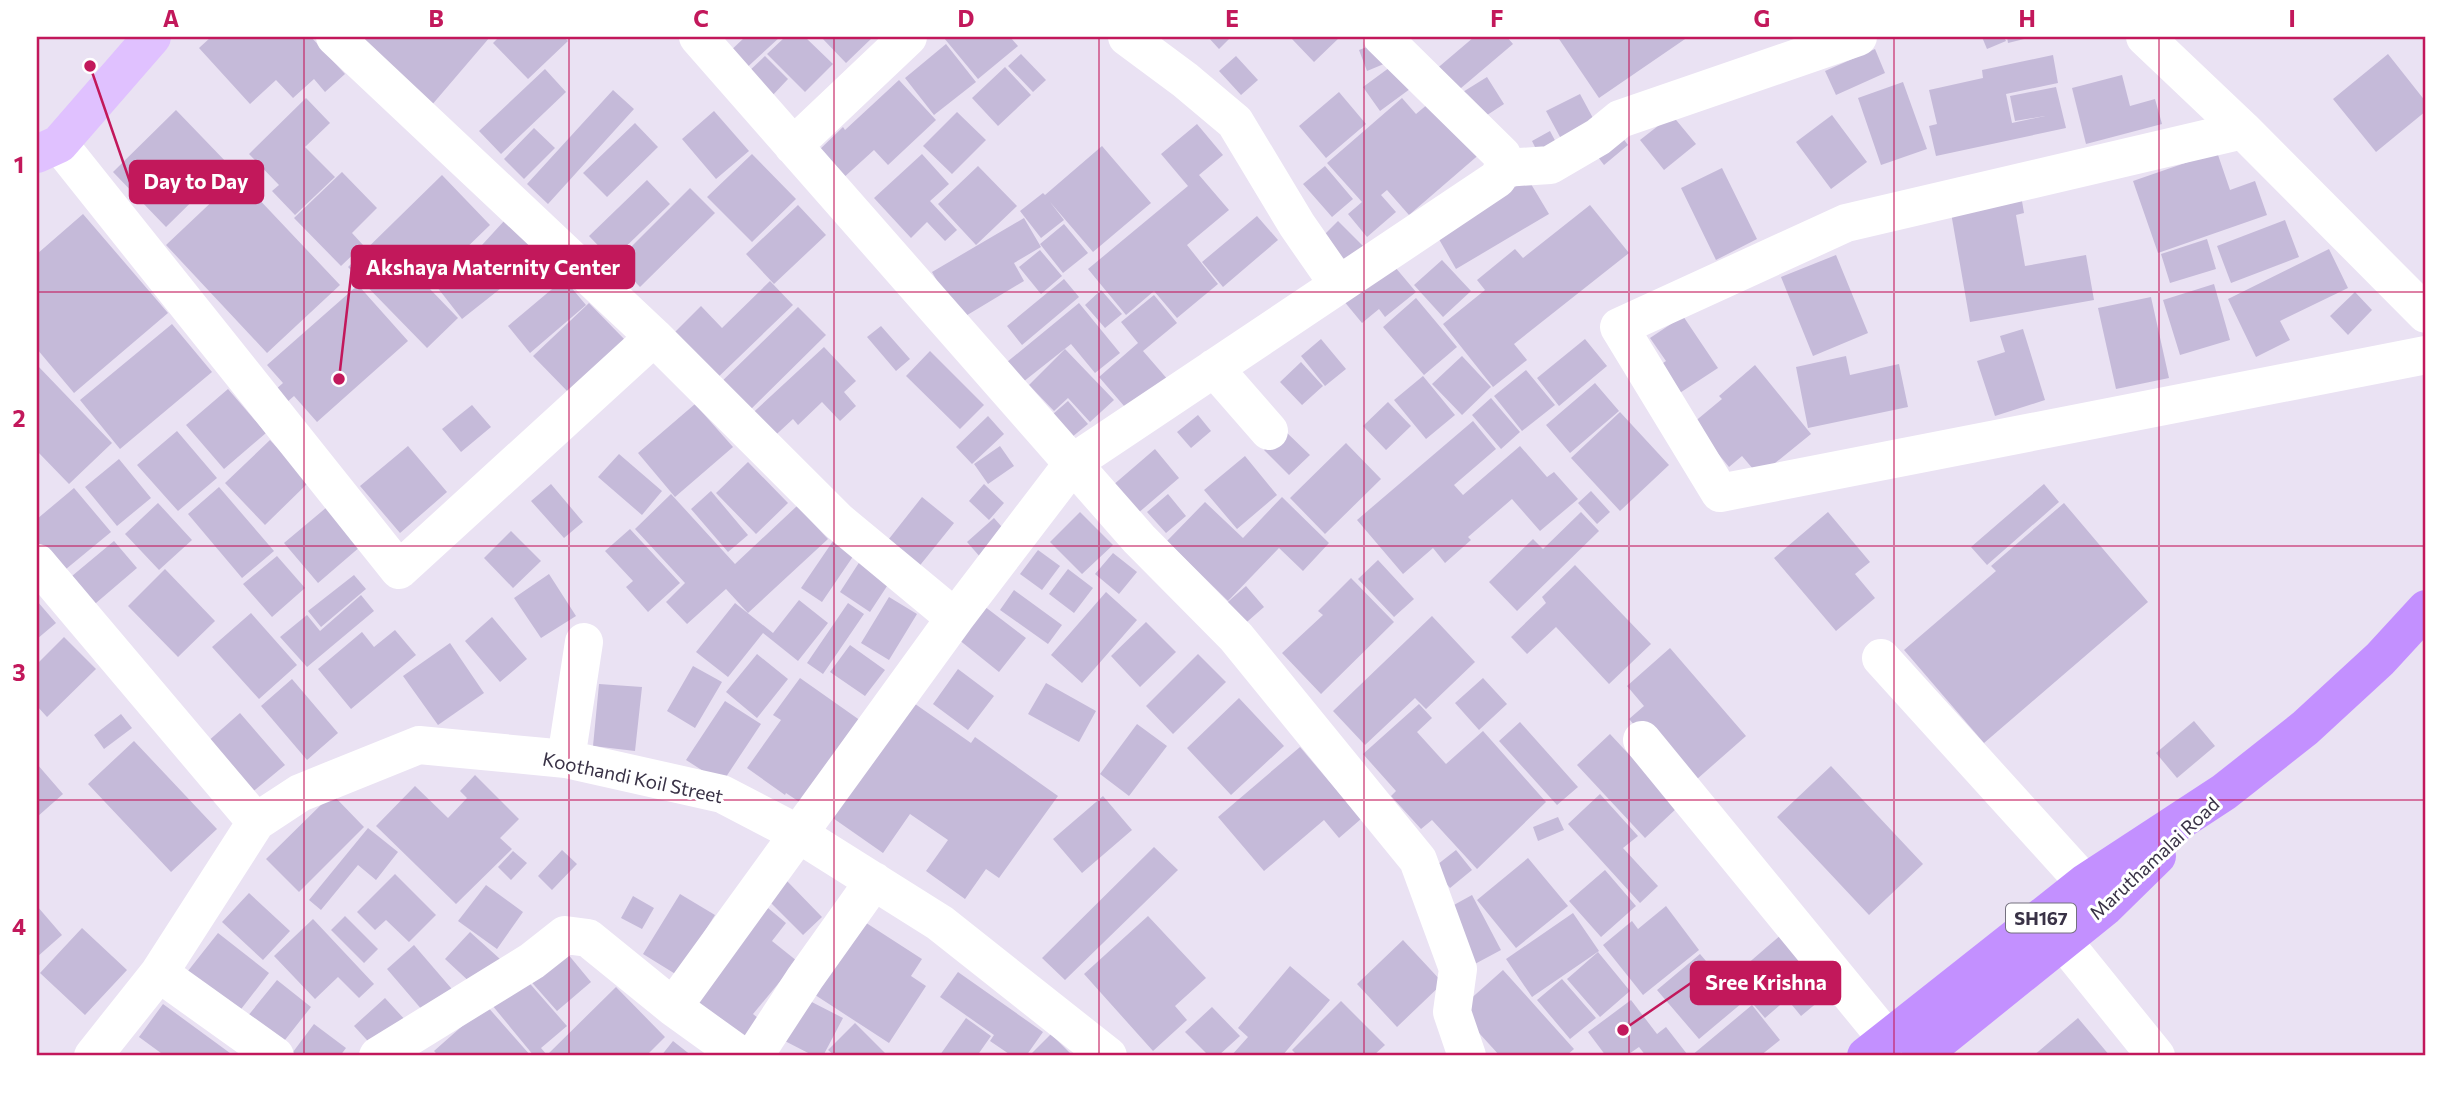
<svg xmlns="http://www.w3.org/2000/svg" width="2463" height="1093" font-family="Commissioner,sans-serif">
  <style>
    .building { fill: #c5bad9 }
    .lines { fill: none; stroke-linecap: round; stroke-linejoin: round }
    .street { stroke: #fff; stroke-width: 38 }
    .secondary { stroke: #e0c1ff; stroke-width: 38 }
    .primary { stroke: #c390ff; stroke-width: 38 }
    .grid { fill: none; stroke: #c2185b; stroke-width: 2; stroke-opacity: 0.55 }
    .labels { text-anchor: middle; dominant-baseline: central; stroke-width: 6; stroke-linejoin: round; paint-order: stroke }
    .shield { fill: #fff; stroke: #74707e; stroke-width: 2 }
    .shield-label { font-size: 18px; font-weight: bold; fill: #393246 }
    .street-label { font-size: 19px; fill: #393246; stroke: #fff }
    .leader { fill: none; stroke: #c2185b; stroke-width: 2.5 }
    .callout-dot { fill: #c2185b; stroke: #fff; stroke-width: 2.5 }
    .callout { fill: #c2185b; stroke: #c2185b; stroke-width: 2.5 }
    .callout-label { font-size: 21px; text-anchor: middle; font-weight: bold; fill: #fff }
    .neatline { fill: none; stroke: #c2185b; stroke-width: 2.5 }
    .grid-label { font-size: 23px; text-anchor: middle; font-weight: bold; fill: #c2185b }
  </style>
  <rect width="100%" height="100%" fill="#eae2f3"/>
  <path class="building" d="M211,37H311L345,74L325,92L314,79L293,98L276,80L250,104L199,48Z
    M354,37H490L431,106Z
    M499,37H564L568,41L528,79L493,43Z
    M745,37H780L741,73L725,56Z
    M785,37H805L833,64L805,92L767,54Z
    M821,37H873L846,63Z
    M945,37H1010L1018,46L978,79L944,38Z
    M1208,37H1231L1219,49Z
    M1294,37H1340L1314,62L1292,39Z
    M1474,37H1507L1513,44L1454,94L1434,71Z
    M1563,37H1688L1599,98L1559,39Z
    M1982,37H2004L2006,41L1987,49Z
    M2007,37H2028V38L2008,43Z
    M1383,41L1391,61L1367,71L1359,50Z
    M946,44L976,82L934,115L905,78Z
    M1875,49L1885,73L1836,95L1825,71Z
    M1021,54L1046,80L1033,92L1008,66Z
    M2388,54L2426,102V111L2376,152L2333,99Z
    M2053,55L2058,83L2006,94L2012,123L2045,116L2015,121L2010,96L2056,87L2066,128L1936,156L1929,126L1937,124L1929,90L1983,78L1982,70Z
    M765,56L788,79L771,97L747,73Z
    M1236,56L1258,80L1241,95L1219,71Z
    M1397,62L1414,86L1380,111L1363,87Z
    M1005,67L1031,95L998,126L972,98Z
    M545,69L566,92L501,154L479,131Z
    M2122,75L2130,106L2155,99L2162,124L2086,144L2072,88Z
    M1487,77L1504,104L1475,123L1458,95Z
    M899,80L936,120L888,165L874,150L841,180L816,153L843,127L845,130Z
    M1903,82L1927,149L1881,165L1858,98Z
    M613,90L634,109L548,204L527,184Z
    M1339,92L1366,124L1326,158L1299,126Z
    M1580,94L1600,131L1566,148L1546,111Z
    M306,98L330,123L305,147L335,177L295,215L272,191L279,185L249,154Z
    M1402,98L1416,114L1435,98L1482,152L1409,215L1387,190L1381,195L1396,212L1367,237L1348,214L1362,202L1327,163Z
    M176,110L229,165L166,227L113,172Z
    M714,111L749,151L716,179L682,139Z
    M957,112L986,140L952,174L923,146Z
    M1672,115L1696,144L1664,170L1640,140Z
    M1832,115L1867,162L1831,189L1796,142Z
    M635,123L658,147L607,197L583,173Z
    M1197,124L1223,155L1199,175L1229,210L1187,245L1218,284L1177,318L1154,291L1126,315L1088,269L1188,186L1161,154Z
    M534,128L555,148L524,179L504,159Z
    M1616,129L1628,145L1604,165L1591,148Z
    M1550,131L1559,148L1541,159L1532,141Z
    M1102,146L1151,203L1093,252L1050,202L1064,220L1041,238L1020,211L1043,193L1045,195Z
    M2217,152L2230,190L2255,181L2267,215L2158,253L2133,181Z
    M752,154L796,199L752,242L707,197Z
    M922,154L949,184L930,201L957,230L945,241L927,222L911,238L874,198Z
    M978,166L1017,206L976,245L938,204Z
    M1325,166L1353,199L1332,217L1303,184Z
    M1722,168L1757,239L1716,260L1681,188Z
    M342,172L377,208L352,233L363,245L341,266L294,218Z
    M442,175L490,225L427,286L458,318L427,348L348,267Z
    M238,177L340,285L267,353L166,245Z
    M1528,179L1549,214L1456,269L1436,234Z
    M647,180L670,204L612,260L589,236Z
    M690,188L715,213L640,287L616,262Z
    M2021,195L2024,213L2016,215L2025,266L2086,255L2094,300L1970,322L1950,207Z
    M798,205L826,235L774,284L746,254Z
    M1590,205L1629,253L1514,344L1527,360L1493,387L1443,324L1485,290L1477,280L1515,249L1523,258Z
    M83,214L168,313L74,393L37,349V254Z
    M1257,216L1278,240L1223,287L1202,262Z
    M1024,218L1041,247L1014,263L1024,281L959,320L932,272Z
    M2285,220L2299,257L2231,283L2217,246Z
    M504,221L530,245L509,269L482,245Z
    M1338,221L1365,248L1344,269L1317,242Z
    M1064,224L1088,253L1063,273L1040,244Z
    M2207,239L2216,269L2170,283L2161,254Z
    M485,249L510,281L462,319L437,287Z
    M2329,249L2348,288L2280,321L2290,340L2256,357L2228,299Z
    M1040,250L1062,276L1041,294L1019,267Z
    M1836,255L1868,333L1813,356L1781,277Z
    M1442,260L1471,291L1443,317L1414,285Z
    M1390,261L1416,292L1385,317L1379,309L1362,323L1343,300Z
    M564,279L586,305L530,353L508,326Z
    M1064,279L1079,297L1022,345L1007,326Z
    M770,281L793,305L711,384L668,339L701,306L722,328Z
    M2214,284L2230,340L2180,355L2163,300Z
    M358,285L408,341L317,422L294,396L286,403L275,390L283,383L267,365Z
    M1101,290L1122,314L1105,328L1085,305Z
    M2355,292L2372,310L2348,335L2330,316Z
    M1154,295L1177,323L1143,351L1169,381L1131,414L1099,377L1138,343L1121,322Z
    M2151,297L2169,378L2116,389L2098,308Z
    M1416,298L1457,347L1424,375L1383,327Z
    M589,303L626,341L570,394L533,356Z
    M1079,303L1120,353L1095,373L1071,344L1023,382L1007,362Z
    M798,307L826,335L741,419L713,390Z
    M1683,316L1718,368L1669,400L1650,372L1666,361L1650,338Z
    M172,324L212,372L120,449L80,400Z
    M881,326L910,359L896,371L867,337Z
    M2023,329L2045,400L1995,416L1977,361L2005,352L2000,336Z
    M1321,339L1346,369L1325,386L1301,356Z
    M1585,339L1607,366L1559,406L1537,378Z
    M824,347L856,381L844,392L856,406L840,421L822,402L798,425L793,419L766,444L744,421Z
    M1065,349L1114,400L1090,422L1068,398L1054,411L1029,385Z
    M930,351L984,405L960,429L906,376Z
    M1462,356L1491,387L1462,415L1432,384Z
    M1846,356L1850,375L1899,364L1908,407L1808,428L1796,367Z
    M1301,362L1323,386L1302,405L1280,382Z
    M37,365L112,443L69,484L37,451Z
    M1755,365L1811,434L1759,476L1742,456L1729,467L1693,423L1722,399L1719,396Z
    M1526,370L1555,405L1522,431L1494,396Z
    M1423,376L1455,415L1426,439L1394,400Z
    M1595,383L1619,411L1570,453L1546,425Z
    M228,389L266,433L224,469L186,425Z
    M1491,398L1520,432L1501,449L1472,415Z
    M1068,401L1088,424L1072,437L1053,414Z
    M1388,402L1411,426L1386,450L1363,426Z
    M695,404L733,447L675,497L638,453Z
    M472,405L491,427L461,452L442,429Z
    M1620,412L1669,465L1620,511L1571,458Z
    M1198,415L1211,431L1191,448L1177,432Z
    M988,416L1004,434L972,464L956,447Z
    M1473,421L1496,449L1454,485L1463,495L1520,446L1547,477L1554,472L1578,499L1540,531L1512,499L1468,537L1471,540L1445,563L1433,548L1403,574L1357,520Z
    M1284,430L1310,455L1289,475L1264,450Z
    M177,431L217,478L178,511L137,465Z
    M270,440L309,482L265,525L225,483Z
    M1346,443L1381,479L1325,534L1290,498Z
    M408,446L447,492L400,533L360,486Z
    M1000,446L1014,466L988,484L974,464Z
    M1155,449L1179,478L1137,514L1112,486Z
    M619,454L662,491L642,515L598,477Z
    M1245,456L1277,495L1237,529L1204,490Z
    M119,459L151,498L117,526L85,487Z
    M748,462L788,503L756,534L716,493Z
    M551,484L583,522L564,538L531,501Z
    M984,484L1004,503L989,520L969,501Z
    M2044,484L2059,502L1987,565L1971,547Z
    M219,487L274,551L242,578L188,514Z
    M74,488L111,532L60,574L37,546V519Z
    M711,491L748,535L728,552L691,509Z
    M1591,491L1610,512L1597,524L1578,503Z
    M671,494L735,564L797,506L828,539L748,613L726,589L687,624L666,602L685,583L635,529Z
    M1168,494L1186,516L1166,533L1147,512Z
    M922,497L954,523L913,574L881,549Z
    M1282,497L1329,543L1303,571L1279,548L1228,601L1167,541L1205,502L1243,538Z
    M158,503L192,540L159,570L125,534Z
    M2064,503L2148,602L1984,743L1904,650L1996,571L1991,566Z
    M327,507L361,546L318,583L284,543Z
    M1080,512L1113,545L1082,574L1050,542Z
    M1581,512L1599,531L1517,611L1489,582L1533,539L1543,549Z
    M1828,512L1870,562L1855,574L1875,598L1836,631L1774,558Z
    M994,518L1009,535L981,558L967,542Z
    M630,529L680,583L648,612L626,587L633,581L605,551Z
    M511,531L541,561L513,588L484,558Z
    M114,541L137,568L89,609L66,581Z
    M833,541L854,555L822,602L801,588Z
    M1038,550L1060,566L1042,590L1020,574Z
    M1113,553L1137,572L1119,594L1095,574Z
    M277,556L305,588L272,617L243,584Z
    M862,558L893,577L870,612L840,592Z
    M1378,560L1414,599L1394,617L1358,579Z
    M1575,565L1651,644L1609,684L1556,627L1527,654L1511,637L1546,603L1542,597Z
    M165,569L215,621L178,657L128,606Z
    M1068,569L1093,588L1074,613L1049,594Z
    M549,574L576,616L541,638L514,598Z
    M354,575L366,589L321,627L308,611Z
    M1351,578L1394,622L1321,694L1282,653L1323,615L1318,611Z
    M1246,586L1264,607L1240,628L1222,607Z
    M1014,590L1062,625L1048,644L1000,610Z
    M1106,592L1137,620L1082,683L1051,655Z
    M361,595L374,611L307,667L280,637L307,615L320,631Z
    M889,597L917,614L889,660L861,643Z
    M799,600L828,623L798,661L763,633L728,677L696,652L735,603L773,633Z
    M37,601L56,623L37,639Z
    M848,603L864,614L823,674L807,663Z
    M984,606L1026,638L999,672L958,639Z
    M251,613L297,665L259,699L212,647Z
    M1432,616L1475,662L1426,709L1415,698L1365,745L1333,711Z
    M492,617L527,659L500,682L465,641Z
    M1146,622L1176,652L1140,687L1111,656Z
    M395,630L416,655L351,709L318,669L362,632L374,647Z
    M64,637L96,669L47,717L37,706V664Z
    M450,643L484,693L438,725L403,676Z
    M850,645L885,670L865,696L830,672Z
    M1670,648L1746,736L1688,787L1629,719L1644,706L1627,686Z
    M757,654L788,679L757,718L726,692Z
    M1198,654L1226,682L1173,734L1146,706Z
    M693,666L722,682L695,728L667,711Z
    M958,669L994,696L968,730L933,704Z
    M800,678L871,728L813,811L786,793L785,795L747,768L781,720L773,715Z
    M1483,678L1507,704L1479,730L1455,703Z
    M292,679L338,733L307,760L261,706Z
    M1046,683L1096,711L1079,742L1028,714Z
    M599,684L642,687L635,751L593,746Z
    M1239,698L1284,746L1231,795L1187,748Z
    M908,699L971,743L975,737L1058,796L999,878L986,869L965,899L926,871L948,840L910,814L883,853L830,816Z
    M725,701L761,724L722,783L686,760Z
    M1419,704L1432,718L1417,732L1446,764L1483,731L1546,802L1477,869L1432,820L1421,829L1391,796L1396,791L1363,754Z
    M240,713L285,765L250,794L206,743Z
    M121,714L132,728L104,749L94,735Z
    M2194,721L2215,746L2177,778L2156,753Z
    M1520,722L1578,787L1557,805L1499,741Z
    M1137,724L1167,746L1129,796L1100,774Z
    M1610,734L1678,807L1645,838L1577,765Z
    M134,741L217,829L171,872L88,784Z
    M1300,747L1361,819L1339,838L1324,820L1264,871L1218,817Z
    M37,764L63,794L37,817Z
    M1831,766L1923,864L1869,915L1777,817Z
    M475,775L519,819L500,838L512,849L456,904L376,826L415,786L448,818L467,798L460,791Z
    M332,794L364,827L299,892L266,859Z
    M1600,794L1638,836L1623,848L1658,886L1640,903L1568,824Z
    M1103,796L1132,830L1082,873L1053,839Z
    M1558,817L1564,830L1538,841L1533,827Z
    M368,828L398,852L376,880L358,865L321,910L309,900Z
    M1154,847L1178,870L1065,980L1042,958Z
    M562,850L577,864L552,890L538,876Z
    M1456,850L1472,870L1450,888L1433,868Z
    M513,851L527,863L511,880L498,867Z
    M1528,858L1568,906L1516,948L1477,900Z
    M1605,870L1636,906L1601,937L1569,901Z
    M395,874L436,915L409,942L386,920L375,930L357,912Z
    M787,881L822,917L803,935L768,900Z
    M486,885L523,912L497,949L458,921Z
    M249,893L290,931L263,960L222,922Z
    M680,894L715,915L677,975L643,954Z
    M1472,895L1501,950L1473,965L1443,911Z
    M633,896L654,908L642,929L621,918Z
    M37,906L62,935L37,957Z
    M1666,906L1699,950L1643,995L1603,945L1632,921L1638,929Z
    M768,908L786,923L772,941L797,961L753,1014L768,1026L747,1053L684,1001Z
    M1573,913L1599,951L1532,997L1506,959Z
    M345,916L378,949L364,963L331,930Z
    M1148,916L1206,978L1175,1006L1187,1020L1153,1051L1084,974Z
    M857,917L922,959L911,976L926,986L889,1043L809,991Z
    M313,919L374,984L359,998L338,977L315,999L274,956Z
    M82,928L127,970L85,1015L40,973Z
    M470,932L500,959L474,986L445,959Z
    M218,933L269,973L235,1017L184,976Z
    M1781,935L1830,992L1801,1016L1787,999L1765,1018L1731,978Z
    M1403,940L1443,983L1397,1027L1357,984Z
    M414,945L457,995L429,1018L387,969Z
    M562,947L591,982L557,1011L527,977Z
    M1598,952L1630,991L1600,1017L1567,979Z
    M1700,954L1742,1003L1699,1039L1657,990Z
    M1290,966L1330,1000L1282,1056H1231L1248,1037L1238,1028Z
    M1503,970L1574,1049L1566,1056H1500L1458,1010Z
    M958,972L1043,1032L1026,1056H1012L990,1041L994,1035L940,997Z
    M525,978L567,1026L541,1048L547,1055L616,987L665,1037L646,1056H534L492,1005Z
    M1562,979L1596,1018L1570,1039L1537,1000Z
    M277,980L311,1007L281,1045L247,1017Z
    M802,997L843,1018L823,1056H814L781,1039Z
    M385,998L407,1022L377,1051L354,1026Z
    M1631,1000L1657,1034L1666,1027L1687,1054L1684,1056H1646L1639,1047L1626,1056H1606L1588,1032Z
    M1341,1001L1385,1045L1373,1056H1298L1292,1050Z
    M163,1004L234,1056H165L139,1037Z
    M486,1005L531,1056H439L434,1051Z
    M1752,1005L1780,1040L1760,1056H1691Z
    M1212,1007L1240,1036L1218,1056H1209L1185,1032Z
    M966,1018L991,1036L977,1056H941L940,1055Z
    M2078,1018L2110,1056H2033Z
    M855,1023L888,1056H835L828,1050Z
    M314,1024L346,1048L340,1056H290Z
    M1051,1034L1073,1056H1029Z
    M673,1041L692,1056H661Z"/>
  <g class="lines">
    <path class="street" d="M335,37L654,337L838,521L955,618L673,1007L588,938L565,935L532,961L378,1056
      M698,37L1139,539L1236,637L1418,860L1458,969L1452,1012L1467,1056
      M1127,37L1185,80L1235,122L1297,225L1338,284
      M2145,37L2243,130L2426,314
      M2243,130L1846,223L1619,327L1720,493L2426,355
      M59,144L399,570L654,337
      M793,146L908,37
      M1504,168L1550,165L1598,137L1620,119L1858,37
      M1214,368L1269,431
      M37,563L256,822
      M955,618L1074,462L1497,179L1504,168L1502,155L1382,37
      M1881,658L2085,883
      M1642,740L1887,1039
      M566,759L584,642
      M2063,941L2156,1056
      M159,973L275,1056
      M673,1007L741,1056
      M93,1056L159,973L256,822L300,793L419,745L566,759L722,794L797,833L940,923L1108,1056
      M754,1056L805,978L874,881"/>
    <path class="secondary" d="M37,154L59,144L152,37"/>
    <path class="primary" d="M1866,1056L2085,883L2224,792L2305,728L2380,659L2426,609
      M1920,1056L2105,907L2157,856"/>
  </g>
  <path class="grid" d="M304,37V1056M569,37V1056M834,37V1056M1099,37V1056M1364,37V1056M1629,37V1056M1894,37V1056M2159,37V1056M37,292H2426M37,546H2426M37,800H2426"/>
  <g class="labels">
    <rect class="shield" x="2006" y="903.5" width="70" height="29" rx="5"/>
    <g class="shield-label">
      <text x="2041" y="918">SH167</text>
    </g>
    <g class="street-label">
      <text transform="translate(633 777) rotate(12)">Koothandi Koil Street</text>
      <text transform="translate(2154 858) rotate(-43)">Maruthamalai Road</text>
    </g>
  </g>
  <path class="leader" d="M90 66L130 182M339 379L352 267M1623 1030L1691 983"/>
  <g class="callout-dot">
    <circle cx="90" cy="66" r="7"/>
    <circle cx="339" cy="379" r="7"/>
    <circle cx="1623" cy="1030" r="7"/>
  </g>
  <g class="callout">
    <rect x="130" y="161" width="133" height="42" rx="7"/>
    <rect x="352" y="246" width="282" height="42" rx="7"/>
    <rect x="1691" y="962" width="149" height="42" rx="7"/>
  </g>
  <g class="callout-label">
    <text x="196" y="189">Day to Day</text>
    <text x="493" y="275">Akshaya Maternity Center</text>
    <text x="1766" y="990">Sree Krishna</text>
  </g>
  <rect width="2463" height="1093" fill="none" stroke="#ffffff" stroke-width="77"/>
  <rect x="38" y="38" width="2386" height="1016" class="neatline"/>
  <g class="grid-label">
    <text x="171" y="27">A</text>
    <text x="436" y="27">B</text>
    <text x="701" y="27">C</text>
    <text x="966" y="27">D</text>
    <text x="1232" y="27">E</text>
    <text x="1497" y="27">F</text>
    <text x="1762" y="27">G</text>
    <text x="2027" y="27">H</text>
    <text x="2292" y="27">I</text>
    <text x="19" y="173">1</text>
    <text x="19" y="427">2</text>
    <text x="19" y="681">3</text>
    <text x="19" y="935">4</text>
  </g>
</svg>
